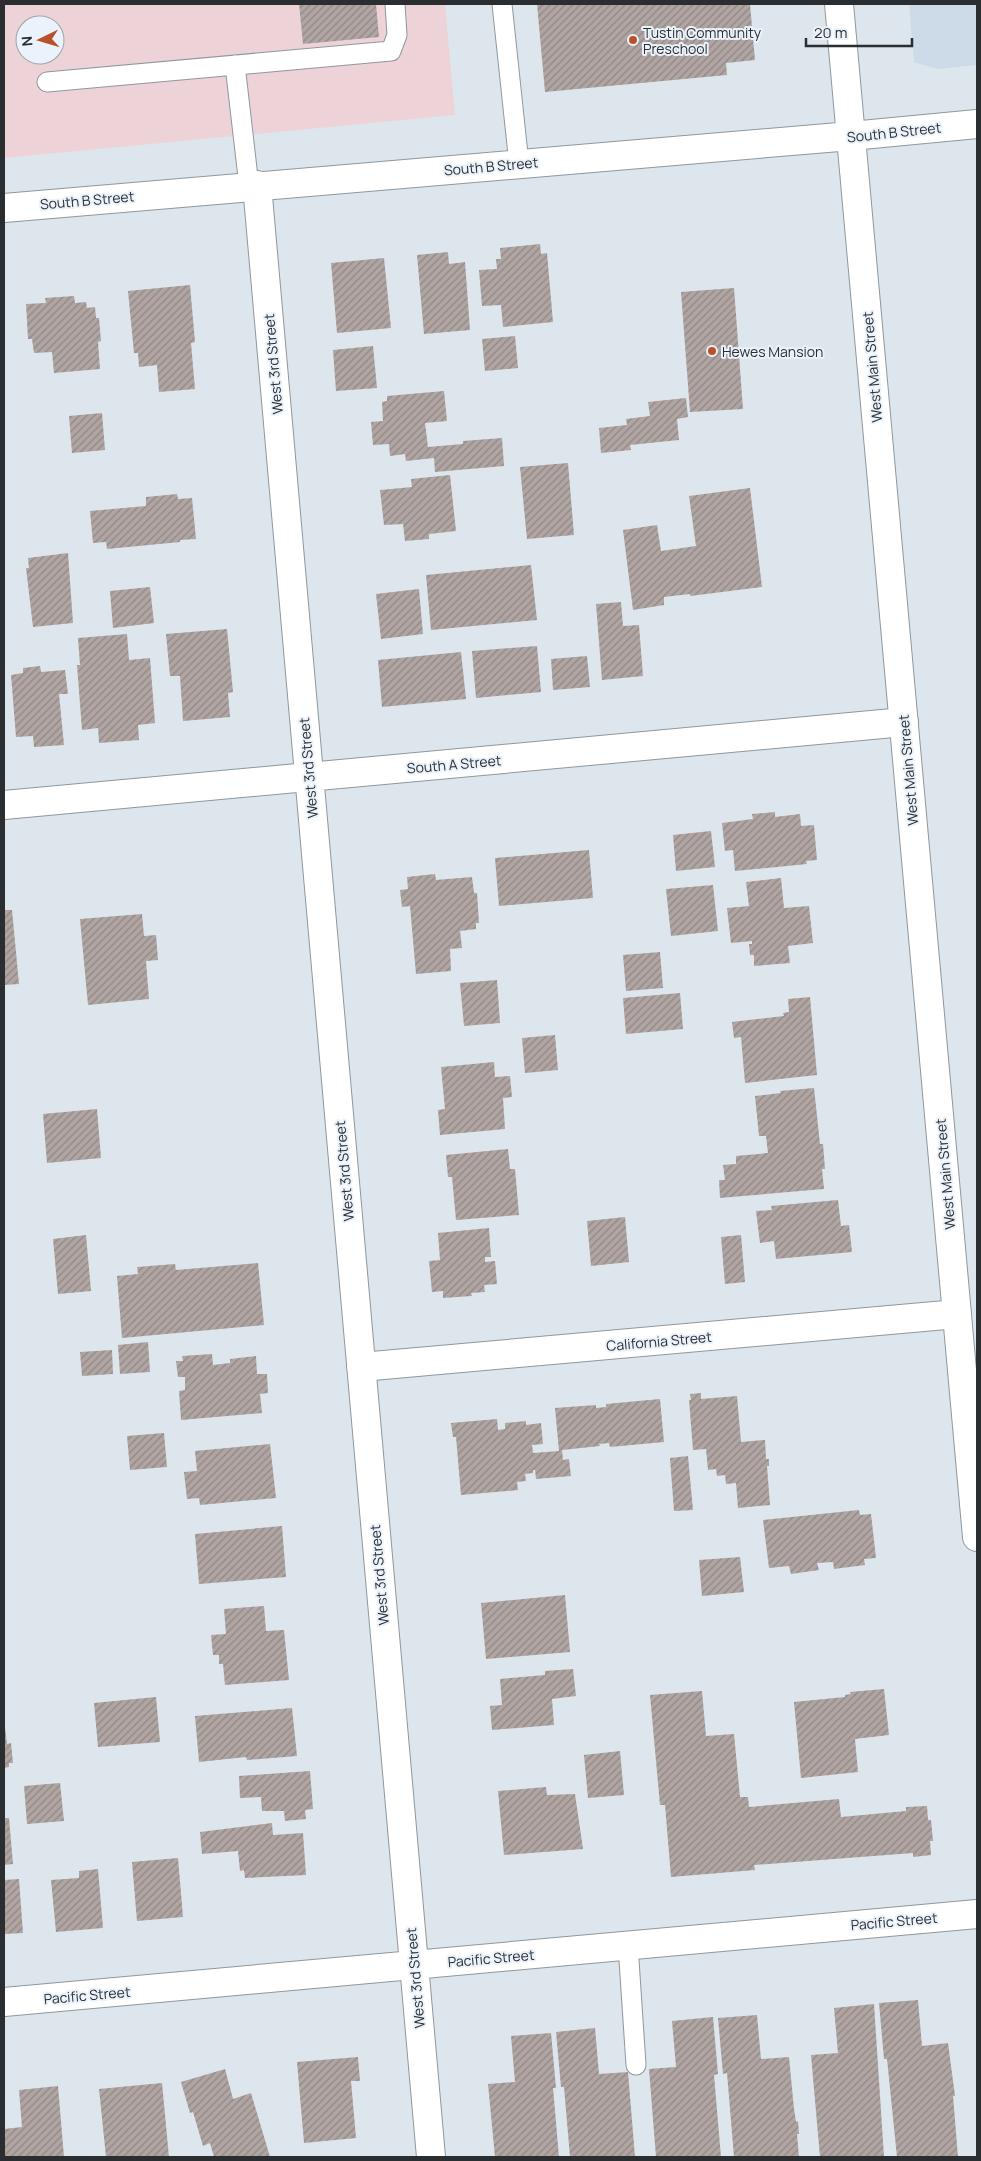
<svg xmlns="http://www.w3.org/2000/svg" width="981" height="2161" font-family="Manrope,sans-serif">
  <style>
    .built { fill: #ccdbe7 }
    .education { fill: #edd3d8; fill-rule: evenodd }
    .building { fill: url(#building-hatch) }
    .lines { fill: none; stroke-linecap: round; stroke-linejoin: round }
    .service-casing { stroke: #8f979e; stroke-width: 21 }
    .minor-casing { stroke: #8f979e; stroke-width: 30 }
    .tertiary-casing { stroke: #8f979e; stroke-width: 30 }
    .service { stroke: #fff; stroke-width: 19 }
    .minor { stroke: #fff; stroke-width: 28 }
    .tertiary { stroke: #fff; stroke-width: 28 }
    .poi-dot { fill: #b9522a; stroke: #eaf3fb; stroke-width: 2 }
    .labels { text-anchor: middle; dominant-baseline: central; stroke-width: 4; stroke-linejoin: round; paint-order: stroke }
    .poi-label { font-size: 14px; fill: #2b2e31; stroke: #eaf3fb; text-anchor: start }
    .street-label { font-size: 14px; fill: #2b2e31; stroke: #eaf3fb }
  </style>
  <defs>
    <pattern id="building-hatch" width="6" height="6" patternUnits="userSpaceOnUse" patternTransform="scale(1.25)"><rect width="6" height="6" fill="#b0a5a2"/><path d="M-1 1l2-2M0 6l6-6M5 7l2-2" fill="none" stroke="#8f8785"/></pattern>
  </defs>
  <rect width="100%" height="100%" fill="#dde6ed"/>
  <path class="built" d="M909,4H977V65L937,69L914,62Z"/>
  <path class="education" d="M4,4H445L455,115L4,158ZM25,25H55V55H25Z"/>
  <path class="building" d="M299,4H376L379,37L303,44Z
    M537,4H750L755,60L726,63L727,75L545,92Z
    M540,244L541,254L547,253L553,322L503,327L501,305L482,306L479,270L497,269L496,259H501L500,248Z
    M448,252L449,264L465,262L470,330L424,334L417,255Z
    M384,258L391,328L337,333L331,263Z
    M190,285L195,342L191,343L195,389L159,392L157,365L139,367L138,353H134L128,291Z
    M734,288L743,409L690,412L681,292Z
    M74,296L75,303L86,302L87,308L95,307L96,318H99L101,341L98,342L100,369L54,373L52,352L34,353L32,339H28L26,304L46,303L45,298Z
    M515,336L518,368L485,371L482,339Z
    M373,346L377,388L336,391L333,350Z
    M444,391L447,421L425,423L428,447L463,444V441L502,438L504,466L435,472L434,458L406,461L405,454L390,456L389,444L373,445L371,422L383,421L382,402L387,401V396Z
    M686,398L688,417L677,419L679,440L630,445L631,450L601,453L599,428L627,425L626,419L650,416L648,402Z
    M102,413L105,450L72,453L69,416Z
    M568,463L574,535L527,539L520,467Z
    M450,475L456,531L429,534V539L405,541L403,524L384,525L380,490L412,487L411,479Z
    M750,488L762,587L690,596V594L664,597V605L633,610L623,530L657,525L661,551L696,546L689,496Z
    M177,494L178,499L192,498L196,539L180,540V542L107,549L106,542L93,543L90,511L146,506V497Z
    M68,553L73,623L33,627L26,568H29L28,558Z
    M531,565L537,620L431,630L426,575Z
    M150,587L154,623L113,628L110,591Z
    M419,589L423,634L381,639L376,594Z
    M621,602L623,626L639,625L643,676L602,680L596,604Z
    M227,629L233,692L228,693L230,717L183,721L180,676H170L166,634Z
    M127,634L129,660L150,658L155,723L138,725L139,740L99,743L98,728L82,730L77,665H80L78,638Z
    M537,646L541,692L476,698L472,651Z
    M461,652L466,699L382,707L378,660Z
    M587,656L590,687L553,690L551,659Z
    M40,666L41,672L65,670L68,694H59L64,745L34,747L33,736L16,737L11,675L23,673V668Z
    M775,812V817L800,814L801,826L814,825L817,860L806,861L807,864L735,871L733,850L725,851L722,823L753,819L752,814Z
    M711,831L715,867L676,871L673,835Z
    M589,850L593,898L499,906L495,858Z
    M435,874L436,880L472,877L474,893H477L479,923H476V929L460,931L462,948L450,949L451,971L416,974L410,906L402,907L400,890L408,889L407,877Z
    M781,878L784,908L809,906L813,943L788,946L790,963L754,966V955H750L749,944H752V941L731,943L727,908L749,906L746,882Z
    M713,885L718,931L671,936L666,889Z
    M4,910H12L19,984L4,985Z
    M142,914L144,936L156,935L158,960L146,961L149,999L88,1005L80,919Z
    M660,952L663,988L626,991L623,955Z
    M497,980L500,1023L464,1026L460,983Z
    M680,993L683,1029L626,1034L623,998Z
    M810,997L817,1075L745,1083L741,1037L734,1038L732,1022L784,1016L783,1013L789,1012L788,999Z
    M555,1035L558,1070L525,1073L522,1038Z
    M494,1062L495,1077L510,1076L512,1097L503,1098L505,1129L440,1135L438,1110L445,1109L441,1067Z
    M814,1088L820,1144H823L825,1169H822L824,1189L720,1198L719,1180H725L723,1165L736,1164V1156L768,1153L766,1136H759L755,1096L781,1093L780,1091Z
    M97,1109L101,1158L47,1163L43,1114Z
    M508,1149L510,1169H515L519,1215L456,1220L452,1177H448L446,1155Z
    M838,1200L841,1226L849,1225L852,1252L776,1259L774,1241L760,1243L756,1211L772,1210L771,1206Z
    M625,1217L629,1262L591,1266L587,1221Z
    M489,1228L491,1257H485V1262L495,1261L497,1284L484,1285L485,1292L471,1293L472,1296L443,1298V1291L432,1292L429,1261L440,1260L438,1233Z
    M86,1235L91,1291L58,1294L53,1239Z
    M741,1235L745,1282L725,1284L721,1237Z
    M258,1263L264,1325L122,1338L117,1276L138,1274L137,1267L175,1264L176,1270Z
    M148,1342L150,1372L120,1374L118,1345Z
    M112,1350L113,1374L82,1376L80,1352Z
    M212,1354L213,1365L230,1363V1359L256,1356L257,1374H267L268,1393L260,1394L262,1413L181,1420L179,1391L185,1390V1377H178L176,1361H183L182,1356Z
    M701,1393V1399L737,1396L741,1442L765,1440L766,1459H769V1466H767L770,1505L738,1508L736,1483L726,1484L725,1475L717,1476L716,1469L708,1470L706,1449L693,1450L689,1400H691L690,1394Z
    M660,1399L664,1442L610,1447L609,1443L599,1444L600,1446L562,1450L563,1460L569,1459L571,1476L536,1479L535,1470H533V1473L525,1474L526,1481L517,1482L518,1490L461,1495L456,1437H453L451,1423L497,1419L498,1430L505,1429V1423L526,1421V1425L541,1423L543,1444L532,1445L533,1453L559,1451L555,1408L596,1405V1408L606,1407V1404Z
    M164,1433L167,1467L130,1470L127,1436Z
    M270,1444L276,1498L200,1505L199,1498L187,1499L184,1472L197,1471L195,1451Z
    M688,1456L693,1510L674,1511L670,1458Z
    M859,1510L860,1515L871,1514L876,1558L864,1559L865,1565L834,1569L833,1562L817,1563L819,1570L791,1574L789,1566L769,1568L763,1520Z
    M282,1526L286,1577L199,1584L195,1534Z
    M740,1557L744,1592L702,1596L699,1560Z
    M565,1595L570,1652L486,1659L481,1603Z
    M264,1606L266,1631L284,1630L289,1680L225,1685L223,1664H219V1655H213L211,1635L226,1634L224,1609Z
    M573,1669L576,1696L552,1699L554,1725L492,1730L490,1706L502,1705L500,1679L545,1675V1671Z
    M884,1689L889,1735L855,1739L858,1772L801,1778L794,1702L845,1697V1695L851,1694L850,1692Z
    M702,1691L706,1736L734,1734L740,1797H748L749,1807L839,1799L841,1817L906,1811V1807L927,1806L928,1820H931L933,1841H930L931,1855L913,1857V1853L754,1865L755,1870L671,1877L665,1805H660L650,1695Z
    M156,1697L160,1742L98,1747L94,1703Z
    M292,1708L297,1756L247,1760L246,1757L199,1762L195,1716Z
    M4,1718L7,1744L11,1743L13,1763H9V1767L4,1768Z
    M620,1751L624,1795L588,1798L584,1755Z
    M310,1771L313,1809L305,1810L306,1819L285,1821L284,1811H262L261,1797L240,1798L239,1776Z
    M60,1783L64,1821L27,1824L24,1786Z
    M546,1787L547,1795L575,1794L583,1849L504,1855L498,1791Z
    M4,1818H9L13,1864L4,1865Z
    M272,1823L273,1835L303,1833L306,1875L245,1878L244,1870L240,1871L238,1851L202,1854L200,1832Z
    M178,1858L183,1917L137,1921L132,1862Z
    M98,1869L103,1928L56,1932L51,1880L79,1878V1871Z
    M19,1879L23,1933L4,1934V1880Z
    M918,2000L922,2046L948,2043L955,2096H953L958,2157H897L887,2059H884L879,2003Z
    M874,2004L884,2157H820L811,2055L838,2053L834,2008Z
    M757,2015L761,2059L789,2057L794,2109L796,2122L798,2121L799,2134H797L799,2157H734L727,2073L723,2074L718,2018Z
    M713,2017L718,2074L714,2075L721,2157H656L649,2069L676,2067L672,2021Z
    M595,2028L599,2074L628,2072L635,2157H570L564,2087H561L556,2032Z
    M551,2033L556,2088H553L559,2157H495L488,2084L515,2082L511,2036Z
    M358,2057L360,2081H351L356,2138L304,2143L297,2062Z
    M225,2069L233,2099L251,2093L270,2157H214L210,2143L203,2146L193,2112L190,2113L181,2082Z
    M162,2083L169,2157H106L99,2089Z
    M58,2086L64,2157H4V2129L22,2127L19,2090Z"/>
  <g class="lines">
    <defs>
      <path id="service" d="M502,4L519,164
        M235,65L249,186
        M47,82L391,51L397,35L395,4
        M628,1945L636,2065"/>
      <path id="minor" d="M257,185L431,2157
        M4,805L904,722
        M361,1367L957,1314"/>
      <path id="tertiary" d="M839,4L977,1537
        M4,208L851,136L977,124
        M4,2002L977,1914"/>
    </defs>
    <use href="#service" class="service-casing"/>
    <use href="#minor" class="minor-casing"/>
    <use href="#tertiary" class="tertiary-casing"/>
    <use href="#service" class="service"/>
    <use href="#minor" class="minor"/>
    <use href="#tertiary" class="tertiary"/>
  </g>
  <g class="poi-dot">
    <circle cx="633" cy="40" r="5"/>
    <circle cx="712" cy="351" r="5"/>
  </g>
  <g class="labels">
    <g class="poi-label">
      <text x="643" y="32">Tustin Community<tspan x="643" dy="16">Preschool</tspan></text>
      <text x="722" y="351">Hewes Mansion</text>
    </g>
    <g class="street-label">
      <text transform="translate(894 132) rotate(-6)">South B Street</text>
      <text transform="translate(491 166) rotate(-5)">South B Street</text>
      <text transform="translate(87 200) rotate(-5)">South B Street</text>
      <text transform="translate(273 364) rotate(-95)">West 3rd Street</text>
      <text transform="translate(872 367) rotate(-95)">West Main Street</text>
      <text transform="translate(454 764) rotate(-5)">South A Street</text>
      <text transform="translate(308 768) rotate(-95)">West 3rd Street</text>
      <text transform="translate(908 770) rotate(-95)">West Main Street</text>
      <text transform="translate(344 1171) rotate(-95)">West 3rd Street</text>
      <text transform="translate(945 1174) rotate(-95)">West Main Street</text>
      <text transform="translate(659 1341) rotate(-5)">California Street</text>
      <text transform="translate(379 1575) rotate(-95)">West 3rd Street</text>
      <text transform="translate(894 1921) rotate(-5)">Pacific Street</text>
      <text transform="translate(491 1958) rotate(-5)">Pacific Street</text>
      <text transform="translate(415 1978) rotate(-95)">West 3rd Street</text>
      <text transform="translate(87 1995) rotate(-5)">Pacific Street</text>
    </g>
  </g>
  <rect width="981" height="2161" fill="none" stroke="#2b2e31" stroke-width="10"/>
  <g transform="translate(40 40) rotate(265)"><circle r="24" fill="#eaf3fb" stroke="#9ea4aa"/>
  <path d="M0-4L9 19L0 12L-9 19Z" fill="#b9522a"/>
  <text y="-8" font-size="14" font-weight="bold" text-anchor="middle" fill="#2b2e31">N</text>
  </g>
  <path d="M806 38v8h106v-8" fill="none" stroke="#2b2e31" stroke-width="2.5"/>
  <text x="814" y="38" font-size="15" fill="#2b2e31" stroke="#eaf3fb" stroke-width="4" paint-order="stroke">20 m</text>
</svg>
